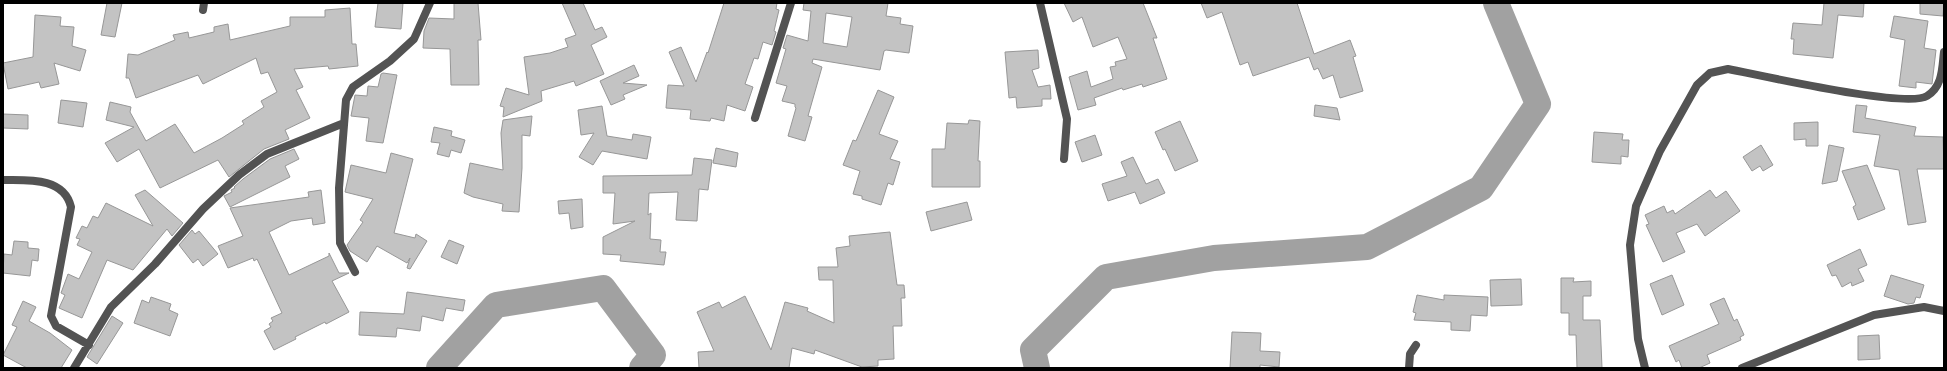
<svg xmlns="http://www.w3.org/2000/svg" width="1947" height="371" font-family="Jost,sans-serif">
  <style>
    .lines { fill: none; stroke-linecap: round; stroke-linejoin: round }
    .river { stroke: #a1a1a1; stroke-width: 26 }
    .building { fill: #c3c3c3; stroke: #979797; fill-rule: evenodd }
    .minor { stroke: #535353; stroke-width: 8 }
  </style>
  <rect width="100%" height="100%" fill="#fff"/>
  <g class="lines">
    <path class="river" d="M439,368L496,305L603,288L653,355L642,368
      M1037,368L1033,350L1106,277L1214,258L1367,247L1481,188L1538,104L1496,3"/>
  </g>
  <path class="building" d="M107,3H122L115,37L101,35Z
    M378,3H403L401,29L375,27Z
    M454,3H478L481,40H478L479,85H451L450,49L423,48L424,31L429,18L454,19Z
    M562,3H583L595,30L602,27L607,37L591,45L604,74L576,86L574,81L541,91L542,101L503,117L504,107L500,106L506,88L529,95L524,57L550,53L568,47L565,39L576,35Z
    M724,3H777L776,9L779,10L774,31L776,32L772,45L763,42L758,59L754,58L745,84L753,87L745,111L727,105L724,121L711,118L710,121L690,119L691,110L666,108L668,85L684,86L669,52L681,47L696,82L707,52L708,53Z
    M804,3H888L886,16L901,18L900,24L913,26L909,53L886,50L884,51L880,70L813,59L812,63L822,67L808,116L812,117L805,141L788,136L796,108L795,107V104L782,101L787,86L776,83L786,49L783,48L787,35L808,41L811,11L803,10ZM826,13L852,17L847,47L823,43Z
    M1064,3H1143L1157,38H1153L1167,79L1143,87L1142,84L1123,90L1122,88L1094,98L1096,105L1078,110L1069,77L1087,71L1091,87L1113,79L1110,67L1116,66L1115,62L1127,59L1118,37L1093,47L1082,17L1073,22Z
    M1201,3H1297L1314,54L1350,40L1356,56L1353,57L1363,91L1340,98L1333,75L1323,79L1318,68L1314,70L1309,57L1253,76L1248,62L1240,65L1222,12L1207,18Z
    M1824,3H1864L1863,17L1838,15L1833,58L1793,54L1794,39H1791L1793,23L1822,25Z
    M1920,3H1944L1943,16L1920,14Z
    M350,8L352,44H356L358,66L329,69L328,66L294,69L303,87L296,90L310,118L285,130L289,139L264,149L229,177L218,160L160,188L139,149L117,162L105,143L134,127L106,120L110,102L131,107L130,112L146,141L175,124L194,153L222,138L244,124L242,121L264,107L261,101L277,92L268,72L261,74L256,58L203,84L198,75L136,98L129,78H126L128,54L138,55L175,40L173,35L188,32L189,38L214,32V27L228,24L230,40L290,26V17H325V10Z
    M35,15L61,17L60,26L74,27L72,46L86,50L80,71L54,63L59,84L41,88L39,82L8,89L3,63L33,57Z
    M1894,16L1928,21L1924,48L1936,50L1932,84L1916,82V88L1899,86L1905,40L1890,37Z
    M1038,50L1039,68L1032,70L1038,87L1050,85L1051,99H1042V106L1017,108L1016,97L1009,98L1005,52Z
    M634,65L639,76L623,83L647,85L623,95L625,99L611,105L600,81Z
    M383,73L397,75L383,143L366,141L369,118L351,116L355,95L367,96L368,86L378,87L381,74Z
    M878,90L894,97L879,134L898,141L890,159L900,162L893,185L888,183L881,205L862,199V196L853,194L860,171L843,165L853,140L856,141Z
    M61,100L87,103L83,127L58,123Z
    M1315,105L1337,108L1340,120L1314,116Z
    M1856,105L1867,106L1865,118L1916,127L1914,136L1943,137L1944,169H1917L1926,222L1908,225L1899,170L1874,166L1880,135L1853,132Z
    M602,106L607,136L632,140L633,134L651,137L647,159L602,151L593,165L579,157L594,133L581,135L578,110Z
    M3,114L28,115V129L3,128Z
    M532,116L530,136L522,135V168L519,212L502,211L503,204L473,197L464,193L470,163L503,170L501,133L503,120Z
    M969,120L980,121L978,161H980V187H932V149H945L947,123L968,124Z
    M1180,121L1198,161L1175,171L1165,149L1163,150L1155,132Z
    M1818,122V146H1806V139L1794,140V123Z
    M434,127L452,131L451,136L465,140L461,153L451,150L449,157L437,154L440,143L431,142Z
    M1594,132L1623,134L1622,140H1629L1628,157L1621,156V164L1592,162Z
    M1095,135L1102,155L1082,162L1075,142Z
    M1761,145L1773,165L1763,171L1760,166L1752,171L1743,157Z
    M1829,145L1844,148L1837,181L1822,184Z
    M716,148L738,153L736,167L713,163Z
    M294,149L299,159L285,166L290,177L230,207L224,196L232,192L231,190L235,188L234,187L243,179L270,159Z
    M391,153L413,159L394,233L415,238L416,234L427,241L410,269L407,268L410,258L407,263L377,246L367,262L350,251L347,245L363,222L360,220L373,199L345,192L351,165L386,173Z
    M1133,157L1146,184L1158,179L1165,193L1140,204L1135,192L1108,201L1102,184L1127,176L1121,162Z
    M694,158L712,160L708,190L699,189L697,221L676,220L678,192L649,193L648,215L651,213L650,239L661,240L660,252H666L664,265L620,261L621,255L603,254V237L635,221L613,224L615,193H603V176L692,175Z
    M1867,165L1885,209L1858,220L1853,207L1856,205L1842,171Z
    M145,190L183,223L172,236L167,229L133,270L107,260L82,318L59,308L65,295L61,293L68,274L79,279L92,252L77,245L80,239L76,238L82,226L87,228L93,216L98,218L106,203L153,226L135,195Z
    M321,190L325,223L313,225L312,218L291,221L269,232L289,275L329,256V253L339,273H349L332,281L349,312L326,324L325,322L295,337L296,339L274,350L264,331L271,327L269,324L273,321L271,318L282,313L257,259L254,261L253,258L228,268L218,246L243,236L230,208L309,197L308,192Z
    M1710,190L1716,198L1726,191L1740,211L1705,236L1697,224L1676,233L1685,252L1663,262L1646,225L1649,224L1645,215L1664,206L1667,213L1673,210L1675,214Z
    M582,199L583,227L571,229L569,213L559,214L558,201Z
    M967,202L972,220L931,231L926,212Z
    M192,230L195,234L199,231L218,254L203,266L198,259L193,263L179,245Z
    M890,232L897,285H904L905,298H901L902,326H893L894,359L878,360V366L862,367L815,350L814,354L792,348L789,368H699L698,352L714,351L697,312L719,302L722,308L745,296L771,350L785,302L808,308L807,311L834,323L833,280H819L818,267H838L836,248L850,246L849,236Z
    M449,240L464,246L457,264L441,257Z
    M14,241L28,242V248L39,249L38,261L32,260L30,276L3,273L4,254L12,255Z
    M1860,249L1867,265L1858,269L1864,281L1852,286L1851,282L1842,287L1836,275L1832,276L1827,265Z
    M1672,275L1684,305L1662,315L1650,284Z
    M1891,275L1924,285L1920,298L1916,297L1914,303L1908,304L1884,296Z
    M1561,278H1574L1573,282L1591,281V296H1583V320H1600L1602,368H1577L1576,335H1569V313H1561Z
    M1521,279L1522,305L1491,306L1490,280Z
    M407,292L465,300L463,311L446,308L443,321L422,316L420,331L397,328L396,337L359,335L360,312L404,314Z
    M1417,295L1444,300V295L1488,297L1487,316L1471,315L1470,331L1451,330V322L1414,320L1416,313L1413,312Z
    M151,297L171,304L169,310L178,314L170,336L134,323L142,300L149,303Z
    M1724,298L1734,321L1737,319L1744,335L1740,337L1741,340L1707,355L1710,363L1699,368H1682L1679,360L1676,362L1669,346L1719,324L1710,304Z
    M23,301L36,307L29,321L50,333L72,350L61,368H27L3,355L17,327L12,325Z
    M112,316L123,323L97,364L87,357Z
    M1232,332L1261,333L1260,351L1280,352L1279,367L1260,365V368H1230Z
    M1879,335L1880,359L1858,360V336Z"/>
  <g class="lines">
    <path class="minor" d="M1040,3L1067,119L1064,159
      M203,10L204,3
      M755,118L791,3
      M3,180C28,180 64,177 71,207L51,316L56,326L89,345
      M355,272L340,243L339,188L346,100L353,87L390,61L414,39L430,3
      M74,368L111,307L155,264L203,209L239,175L267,154L344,123
      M1409,368L1410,354L1416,345
      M1645,368L1638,339L1630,245L1636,206L1660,151L1697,85L1710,73L1728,69C1760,75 1907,109 1927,96C1943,86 1942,68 1944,52
      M1742,368L1874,315L1924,307L1944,311"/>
  </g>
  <rect width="1947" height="371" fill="none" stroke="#000000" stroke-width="8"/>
</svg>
